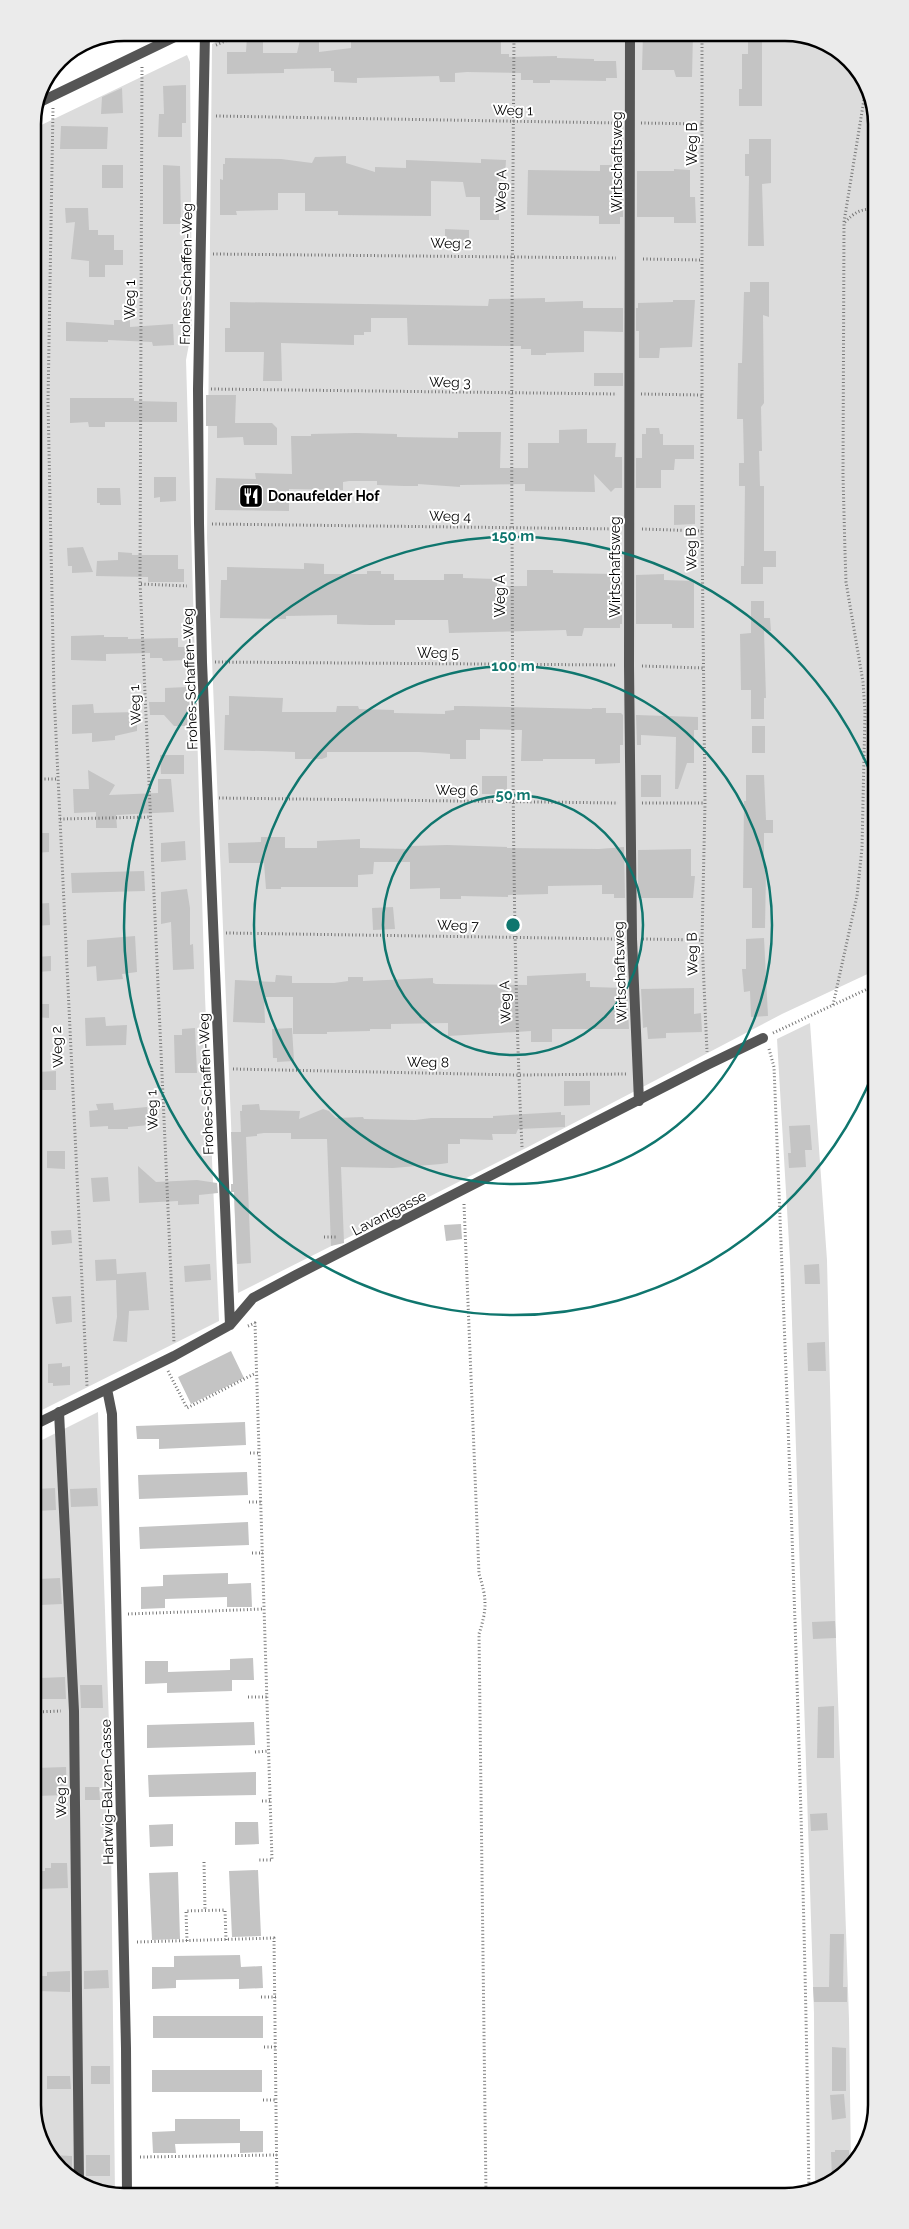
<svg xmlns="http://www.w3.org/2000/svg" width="909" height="2229" font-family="Raleway,sans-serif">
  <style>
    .green { fill: #dcdcdc }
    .building { fill: #c4c4c4 }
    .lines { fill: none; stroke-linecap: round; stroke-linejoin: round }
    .path { stroke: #777; stroke-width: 3; stroke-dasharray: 1 2.5; stroke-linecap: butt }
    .service { stroke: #555; stroke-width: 10 }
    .minor { stroke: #555; stroke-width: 10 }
    .ring { fill: none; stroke: #0f766e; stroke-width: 2.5 }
    .labels { text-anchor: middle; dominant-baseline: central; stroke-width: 4; stroke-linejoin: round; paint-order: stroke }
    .street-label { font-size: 14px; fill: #000; stroke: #fff }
    .poi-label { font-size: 14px; font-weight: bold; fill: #000; stroke: #fff; text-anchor: start }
    .rim { fill: none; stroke: #000; stroke-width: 2.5 }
    .centre { fill: #0f766e; stroke: #fff; stroke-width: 2.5 }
    .ring-label { font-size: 15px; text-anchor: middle; font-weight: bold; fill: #0f766e; stroke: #fff; stroke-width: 4; stroke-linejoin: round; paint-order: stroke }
  </style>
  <rect width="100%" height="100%" fill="#fff"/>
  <path class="green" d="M233,33H791L841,52L872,95L874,971L782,1014L528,1147L238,1293L207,538L212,44Z
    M187,55L190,62L192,328L186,360L205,997L219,1321L36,1413L33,129Z
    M810,1023L827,1260L836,1641L849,2019L851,2166L815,2191L814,2014L790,1260L777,1039Z
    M98,1412L110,1753L115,2195L68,2177L37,2134L36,1443Z"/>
  <path class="building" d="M351,33H501V54H509V57L557,56V58L594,59V61H616L617,78H606V81L550,80V83H533V80H521V73L467,72L455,73V82H440L439,76L357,78V83L334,82V71H331V68L284,69V73L227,74V52H246L247,37L253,34H263V53H297L300,40H319V52L351,48Z
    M643,33H693L692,77H676L674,70H642Z
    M748,33H762V106H739V89H742V54H748Z
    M186,85V123H182V137H158L159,114H164L163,86Z
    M122,88L123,113L101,114L102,97Z
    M61,126L108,127L107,149H60Z
    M749,139H771V183L762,184L764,246H748L749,176H745V154H749Z
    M346,156V163L375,172V167L406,168V160L481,163V159L506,160L505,176H499V220H480V197H466L463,182L431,181V216L338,215V211H305V193H278V210L236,211L237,215H220V179L223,180V164H225V158L281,159L312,163L315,157Z
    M102,165H123V188H102Z
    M163,165L180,166L181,224H163Z
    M600,165H622L623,217H620V224H599V216L527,215L528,170L600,171Z
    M674,169L690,170V197H695L696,223H674V217H637V171H674Z
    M65,208H88L89,230H98V235H114V250H123V265H105V277H89V261L71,259L75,222L66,223Z
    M445,229L469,230V250H445Z
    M750,282H769V317L763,315L764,403L761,407L762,451H759L760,486H764V551H776V567H763V584H741V566H744L745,486H739V463H744L743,419H737L738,363H742L744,292H750Z
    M545,298V302L583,301V308H623V332L584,331V352L546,353V355H531V349H521V346L408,345L407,318H371V332H364V335H354V345L281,343L282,381H263L264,352H225V328H230V302L488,306L489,299Z
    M673,300H695L692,347L660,348L659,358H639V331H636V308H638V303L673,302Z
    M114,320H130V327L173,324L174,345L153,346L152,342L108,340V342L66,341V322L114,325Z
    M594,373H623V386H594Z
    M206,395H236L235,423H272L277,428V445H244L243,437L217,438V426H206Z
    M70,398H134V401L177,402V422H105V427H89L88,422L70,423Z
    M646,428H659L660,434H663V445H694V459H675L674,470H661V488H636V458H642V434H646Z
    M587,429V443H616L615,457H622V488H615L611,492L594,474L595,492L525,491V484L460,485V487L418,484V486H404L377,485V481H349L343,482V490L289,489V511L215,510L216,478L256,479L255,473L292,474L291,436H311V434L356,433L397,434V437L458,438V432H501L500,468H528V443H559V430Z
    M154,477H176V501L160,502V497L154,498Z
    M97,488H120L121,505H100V503H97Z
    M674,505H695V524L674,525Z
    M83,547L93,572L72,573V566H68L67,548Z
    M118,552L132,553V555H178V569H184V582H148V577L96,576L97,561L118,560Z
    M304,563L324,564V574H367V571H381V574H394V580H444V574H463V578L497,579V586H527V570H553V573L617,574L622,575V624H620V628H584L582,636H567L566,630L449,633L448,620H395V625H370L337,624V615L286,616V619L220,618L221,580H227V567L304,569Z
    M664,574V580L694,581V628H672V624H636V575Z
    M751,601H764V618H770L771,631H764L766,698H764V719H751V690H741L740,634L751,633Z
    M104,635V637H128V639L178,638V647H186V660L163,661L162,658H150V653L106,654V661L71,660V636Z
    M187,687V702L197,703V714L187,715V726H174L164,715H150L149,702H165V688Z
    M229,696L283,698L282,712H336L337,706H358L359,709L394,710V713L445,714V711L454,710V706H463L592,709V708H606V713H621L623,715V745H620V763L595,764V759H543V761H521L522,730L480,729V740H466V759H450V754L419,752H327V757L322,759H295V752L224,750L225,715H229Z
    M93,704L94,713L137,712V731L115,736V740L92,742V733L72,734V705Z
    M636,715L698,717V730H694V763H687L678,789H675L676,737L641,735V745H637Z
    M752,726H765V753H752Z
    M160,755H184V774H161Z
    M88,770L115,785L109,795L158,793V779H171L174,812L116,815L117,828H96V812L74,813L73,789H89Z
    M641,775H661V797H641Z
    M746,775H764L766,820H773V833H764V870H766L765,928H752V888H743L744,801H746Z
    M482,776H507V794H482Z
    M36,833H49V852L34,853Z
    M261,837H285V848H317V841L360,839V848L410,849V846L447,845L507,847V848L599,849L624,847L625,898H614V894H602V885L548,886V894L508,895V897L461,896V899H440V888L410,889V862H374L373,874L358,875V887H281V889H266L264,863H229L228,843L261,842Z
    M185,841L186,860L161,862V843Z
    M691,849V876H695L693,898H638V850Z
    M144,871L145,891L72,893L71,873Z
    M187,889L190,908V945L193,944L194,969L173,970L171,922L161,924V892Z
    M49,903L50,925L35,926L34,904Z
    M393,907L395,929L373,930L372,908Z
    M135,936L137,972L122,974L123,979L97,981L96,966L87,967V940Z
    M764,938L768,1016L751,1017L750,991L744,992L742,969H746V939Z
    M51,956V971L37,972L36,957Z
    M586,973V981H590V987L627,988L629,1029H552V1042H531V1031L448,1036V1023L391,1024V1029H370V1031L327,1032V1034H293V997H264L265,1023L233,1022L235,980L275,982L276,975L292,976V983H334L348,981V977H363V981L433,978V983L436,984L527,985V976Z
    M694,988V1014L701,1013L702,1032L666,1033V1038L648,1039L647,1027L643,1028L641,989Z
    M35,1004H49V1018L35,1017Z
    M105,1017L106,1026L127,1025L126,1045L86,1046L85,1018Z
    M195,1028L197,1073H175L174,1035H182V1029Z
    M292,1028L294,1061L277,1062V1058H273L272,1029Z
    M56,1071V1090H37V1072Z
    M564,1081H590V1105L564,1106Z
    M113,1103L114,1110L147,1107L149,1125L128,1127V1129H108V1126L90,1127L89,1111L98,1110L96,1104Z
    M259,1104L260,1110L300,1111L299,1119L323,1109L329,1111L336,1118L363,1117L364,1119L415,1120L431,1118H493V1116L561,1112V1115H565V1127L518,1129L516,1134H492L493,1140L460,1139V1144H448V1163L441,1164L393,1168L341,1167L344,1243L331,1246L327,1139H291V1133H264L257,1134V1136L246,1137L251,1263L237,1264L234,1192H231V1184H233L231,1132H241L240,1111H242V1105Z
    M810,1125L812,1150H805L806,1167L789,1168L788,1153H791L789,1126Z
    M47,1151H65V1169L47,1168Z
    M138,1166L156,1182L197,1180L217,1183L218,1193L199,1195V1204L178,1205V1201L139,1203Z
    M108,1177L110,1201L93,1202L91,1178Z
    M461,1224L462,1239L446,1241L444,1225Z
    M71,1230L72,1243L52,1245L51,1231Z
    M116,1259L117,1274L146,1272L149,1310L129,1311L127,1342L113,1341L117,1317L116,1280L96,1281L95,1260Z
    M210,1264L211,1280L185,1282L184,1266Z
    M819,1264L820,1284H805L804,1265Z
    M71,1296L72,1322L56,1324L52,1297Z
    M825,1342L826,1371H808L807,1343Z
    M231,1351L244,1378L191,1404L178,1377Z
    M62,1363V1367L70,1366V1385L53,1386V1383H48V1364Z
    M245,1422L246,1445L159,1449V1439H137L136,1426Z
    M247,1472L248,1495L139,1499L138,1475Z
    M55,1488L56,1510L37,1511L36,1489Z
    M97,1488L98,1506L71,1507L70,1489Z
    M248,1522L249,1545L140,1549L139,1527Z
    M228,1573V1584L251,1583L252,1607H227V1597L165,1599V1608L141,1609V1587L163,1586V1575Z
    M60,1578L62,1604L40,1605L38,1579Z
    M835,1621L836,1638L813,1639L812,1622Z
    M253,1658L254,1680H232V1691L167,1693V1683L145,1684V1661H168V1672L230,1670V1659Z
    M65,1677L66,1699H41L40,1678Z
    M80,1685H102L103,1708H81Z
    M834,1706V1758H817L818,1707Z
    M254,1722L255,1745L147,1748V1725Z
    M66,1767L67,1795L36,1796V1768Z
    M256,1772V1795L149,1797L148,1775Z
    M85,1787H99L100,1800H85Z
    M827,1813L828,1830L811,1831L810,1814Z
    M235,1822H258L259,1844L235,1845Z
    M173,1824V1846L150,1847L149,1825Z
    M51,1863H67L68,1888L37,1889V1871H45V1868H51Z
    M258,1870L261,1936L232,1937L229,1871Z
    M178,1872L180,1939L152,1940L149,1873Z
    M830,1934H844L843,1987H847V2002H814L813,1987H829Z
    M240,1955L241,1967L262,1966L263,1988L239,1989V1979L176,1980V1988L152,1989V1967H174V1956Z
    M108,1970L109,1988L84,1989V1971Z
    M70,1971V1992L37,1991V1976H47V1972Z
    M153,2016H263V2038H153Z
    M832,2047L846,2048V2091H832Z
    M91,2066H110V2084H91Z
    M152,2070H262V2092H152Z
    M47,2076H70L71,2089H47Z
    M844,2094L846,2118L832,2120L830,2095Z
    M175,2119H240V2131H263V2152L240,2153V2143L175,2144L176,2153H153L152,2132L175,2131Z
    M835,2150H849V2167L832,2179L831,2152H835Z
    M52,2155L72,2156V2179L68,2177Z
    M86,2155H110V2176H86Z"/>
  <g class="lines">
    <path class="path" d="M514,33C513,197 511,361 512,525C513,733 512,940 522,1147
      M702,33V531L705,803L702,940L707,1052
      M514,34H524
      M218,37L229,33
      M216,45L244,33
      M142,67L140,581L174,1343
      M53,108L48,402L54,693L87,1386
      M216,116L617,123
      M641,123L703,124
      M844,222L866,87
      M213,254L616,258
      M643,259L702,260
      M211,389L617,394
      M641,394L702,395
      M212,524L618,529
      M642,529L702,531
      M141,584L187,586
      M215,662L616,665
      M642,666L703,668
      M34,779H58
      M219,798L618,803
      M642,803H705
      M60,819L151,817
      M226,933L619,939
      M643,939L702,940
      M833,1005L857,896L862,848L865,712L863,682L846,582L845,552L843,475L844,223C853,214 859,209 872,209
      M773,1033L874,986
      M769,1049L774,1067C789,1442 804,1817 809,2192
      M233,1069L518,1075L626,1074
      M464,1204L479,1574C487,1599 487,1609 479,1634L486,2194
      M324,1237H338
      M35,1310L40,1407
      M248,1326L255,1323L272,1860H258
      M168,1371L187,1408L256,1373
      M250,1453H259
      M249,1502H261
      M252,1553H263
      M128,1614L264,1609
      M248,1697H268
      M36,1712L61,1711
      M255,1752L269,1751
      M262,1801H271
      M204,1862L205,1910
      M187,1941L186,1911L225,1910L226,1940
      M137,1942L274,1938L277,2195
      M261,1997H276
      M264,2047H277
      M263,2100H277
      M140,2157L277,2155
      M99,2189H113"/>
    <path class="service" d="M630,33L629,666L632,939L639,1101
      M59,1412L74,1711L79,2182"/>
    <path class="minor" d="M205,33L198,389L199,523L202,662L230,1325
      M40,102L183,33
      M107,1389L112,1414L126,2048L127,2196
      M36,1424L174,1356L230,1325L253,1298L296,1275L707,1065L763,1038"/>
  </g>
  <g class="ring">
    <circle cx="513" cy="925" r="130"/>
    <circle cx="513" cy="925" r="259"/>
    <path d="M874 1071A389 389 0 1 1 872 776"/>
  </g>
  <defs>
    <symbol id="restaurant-square" viewBox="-11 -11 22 22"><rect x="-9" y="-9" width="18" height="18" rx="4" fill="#000" stroke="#fff"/><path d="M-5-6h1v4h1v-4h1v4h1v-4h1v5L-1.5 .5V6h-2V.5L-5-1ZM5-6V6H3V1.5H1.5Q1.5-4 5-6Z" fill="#fff"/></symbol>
  </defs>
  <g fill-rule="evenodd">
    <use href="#restaurant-square" x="237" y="482" width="28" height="28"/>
  </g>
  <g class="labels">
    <g class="street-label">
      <text transform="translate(513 110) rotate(1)">Weg 1</text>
      <text transform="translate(692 144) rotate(-90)">Weg B</text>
      <text transform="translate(617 162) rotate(-90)">Wirtschaftsweg</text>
      <text transform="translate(501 191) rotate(-89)">Weg A</text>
      <text transform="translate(451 243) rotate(1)">Weg 2</text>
      <text transform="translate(186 274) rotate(-89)">Frohes-Schaffen-Weg</text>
      <text transform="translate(130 300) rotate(-90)">Weg 1</text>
      <text transform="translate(450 382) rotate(1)">Weg 3</text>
      <text transform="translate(450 516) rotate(1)">Weg 4</text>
      <text transform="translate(691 549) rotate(-91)">Weg B</text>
      <text transform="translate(615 567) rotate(-90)">Wirtschaftsweg</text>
      <text transform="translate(500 596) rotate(-90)">Weg A</text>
      <text x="438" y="653">Weg 5</text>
      <text transform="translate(190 679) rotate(-92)">Frohes-Schaffen-Weg</text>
      <text transform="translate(135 705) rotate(-93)">Weg 1</text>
      <text transform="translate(457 790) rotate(1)">Weg 6</text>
      <text transform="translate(458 925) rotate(1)">Weg 7</text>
      <text transform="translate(692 954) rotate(-91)">Weg B</text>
      <text transform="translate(620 972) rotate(-92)">Wirtschaftsweg</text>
      <text transform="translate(505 1002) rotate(-92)">Weg A</text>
      <text transform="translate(57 1047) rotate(-93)">Weg 2</text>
      <text transform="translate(428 1062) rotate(1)">Weg 8</text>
      <text transform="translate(206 1084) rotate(-92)">Frohes-Schaffen-Weg</text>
      <text transform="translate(152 1110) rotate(-92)">Weg 1</text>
      <text transform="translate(389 1213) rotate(-27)">Lavantgasse</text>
      <text transform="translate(107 1792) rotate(-91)">Hartwig-Balzen-Gasse</text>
      <text transform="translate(61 1797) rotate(-91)">Weg 2</text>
    </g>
    <g class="poi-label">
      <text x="268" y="496">Donaufelder Hof</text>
    </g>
  </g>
  <path d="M0 0H909V2229H0ZM124 41H785A83 83 0 0 1 868 124V2105A83 83 0 0 1 785 2188H124A83 83 0 0 1 41 2105V124A83 83 0 0 1 124 41Z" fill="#ebebeb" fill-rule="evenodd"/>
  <path class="rim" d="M124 41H785A83 83 0 0 1 868 124V2105A83 83 0 0 1 785 2188H124A83 83 0 0 1 41 2105V124A83 83 0 0 1 124 41Z"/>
  <circle cx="513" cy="925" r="8" class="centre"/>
  <g class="ring-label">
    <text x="513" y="541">150 m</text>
    <text x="513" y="671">100 m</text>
    <text x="513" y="800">50 m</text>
  </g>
</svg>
